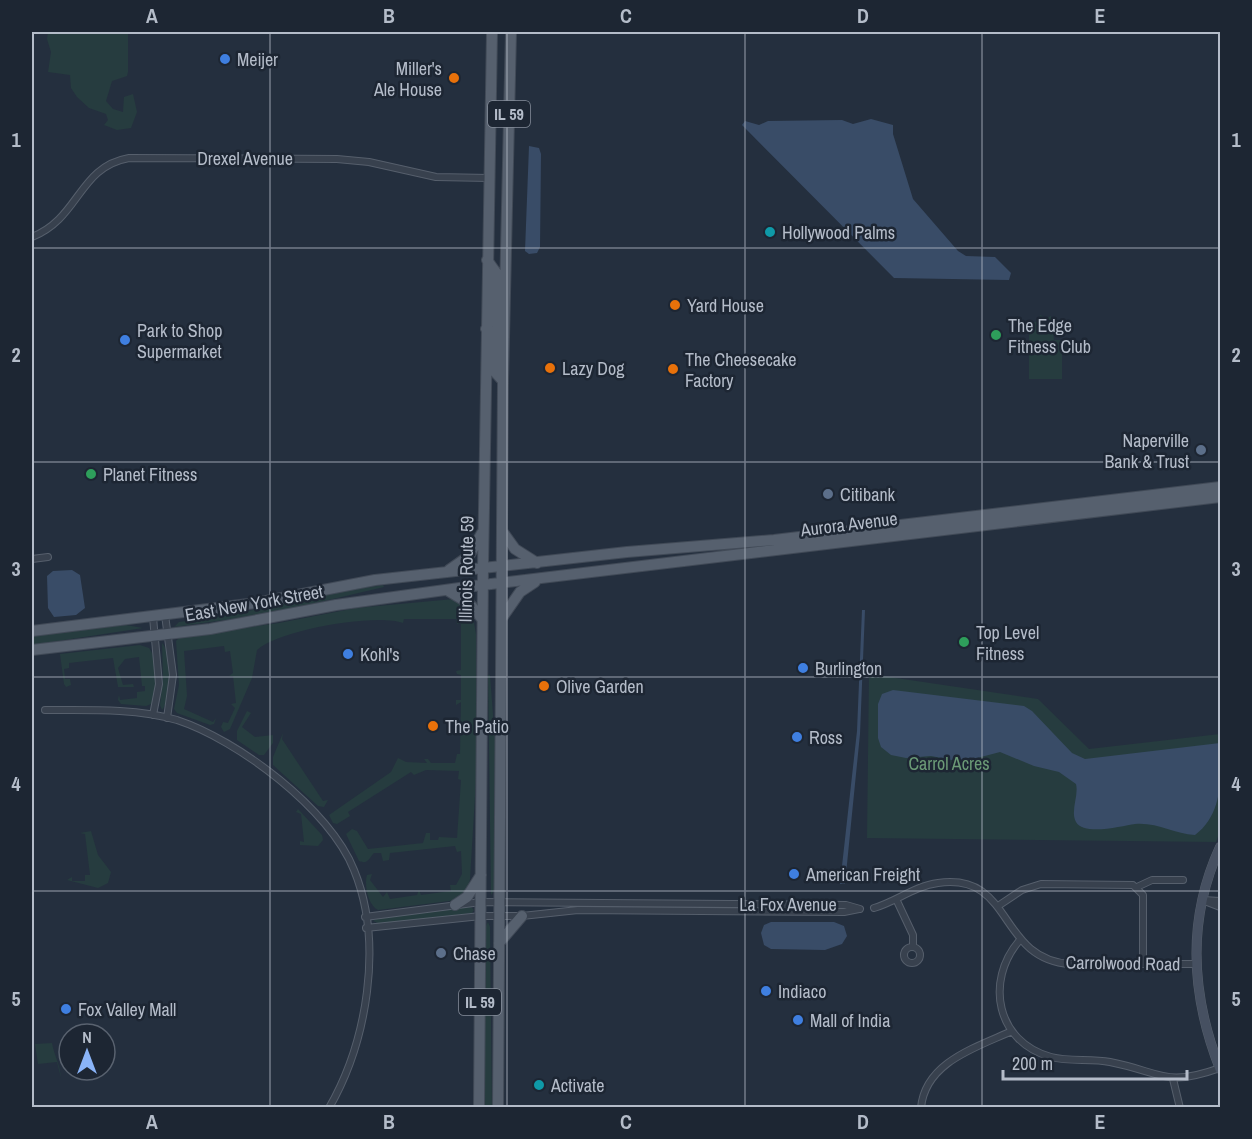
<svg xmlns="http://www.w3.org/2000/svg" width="1252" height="1139" font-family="'Archivo Narrow',sans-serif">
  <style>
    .green { fill: #263c3f }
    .water { fill: #394c67 }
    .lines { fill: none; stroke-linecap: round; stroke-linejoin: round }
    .street-casing { stroke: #565f6c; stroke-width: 8 }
    .secondary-casing { stroke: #565f6c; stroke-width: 10 }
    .primary-casing { stroke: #414a57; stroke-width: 12 }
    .street { stroke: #38414e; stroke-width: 6 }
    .secondary { stroke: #465061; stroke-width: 9 }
    .primary { stroke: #56606e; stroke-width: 10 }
    .grid { fill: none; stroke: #b4bcc9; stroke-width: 1.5; stroke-opacity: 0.55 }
    .shop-dot { fill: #3f7fe0; stroke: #1d2633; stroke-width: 2 }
    .food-dot { fill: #e8710a; stroke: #1d2633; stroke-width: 2 }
    .culture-dot { fill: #0f9aa8; stroke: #1d2633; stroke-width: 2 }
    .leisure-dot { fill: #2e9e5b; stroke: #1d2633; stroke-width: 2 }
    .service-dot { fill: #5c6f8a; stroke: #1d2633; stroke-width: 2 }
    .labels { text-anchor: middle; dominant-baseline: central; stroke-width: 5; stroke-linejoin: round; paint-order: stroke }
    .shield { fill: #1d2633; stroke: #878f9c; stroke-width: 1.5 }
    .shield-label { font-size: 16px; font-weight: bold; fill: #b4bcc9 }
    .poi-label { font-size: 18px; fill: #b4bcc9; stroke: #1d2633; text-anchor: start }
    .street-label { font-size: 18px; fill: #b4bcc9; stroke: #1d2633 }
    .park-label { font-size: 18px; fill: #6b9a76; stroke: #1d2633 }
    .neatline { fill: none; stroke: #b4bcc9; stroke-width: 2 }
    .grid-label { font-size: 20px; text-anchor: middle; font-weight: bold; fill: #b4bcc9 }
  </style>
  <rect width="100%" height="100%" fill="#242f3e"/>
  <path class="green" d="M48,32H128V72L127,76L112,81L106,101L113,109L123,112L124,97L133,94L137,112L131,128L117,130L104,125L108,120L106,114L89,108L77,97L71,88L70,75L48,72L51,52L47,39Z
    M1040,315L1047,318L1051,316L1054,340H1062V379H1029V322H1037Z
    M383,585L384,587L269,614L174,627L179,622L236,614L313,596Z
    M454,599L472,611L476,634V780L470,879L468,889L457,900L378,910C368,905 364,885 367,875L372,874L370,880L383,897L387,892L390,899L417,895L419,890L421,895L451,891L450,885H456L462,874L461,851L457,852L455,846L390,853L389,860L383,861L381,853H374C369,858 368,865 359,861L346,834L352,829L357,831L368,849L423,843L426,833H430V840H438L439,837L457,838L461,780L458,779L459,771L426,770L414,775L411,772L348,812L350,816L337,824L333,823L329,815L391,772L398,758L406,762L427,763L424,759H428L431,763H455L457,754H460L461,702L456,705V700H461V675L457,674L456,671L461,670V624H457L456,619H404L403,623C375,613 279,630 257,650L252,678L230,729L224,732L221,727L223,722L228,723L235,708L231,704L236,703L233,676H229L233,673L230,651L225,652L224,646L184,651L187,696L184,709L213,722L216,718L214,724L210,725L177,713L174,709L179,685L176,641L180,637L279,623L356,608Z
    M126,625L143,628L32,645V636Z
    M162,643C172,653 172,699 162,710L160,705L163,679Z
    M140,645L149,648C158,660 160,692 151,704L146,706L121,704L118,700L119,695L120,700L137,698V692L145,691V686H142L139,657L125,659L118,668L123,685L133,684L134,687H118L113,658L69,663V668L64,669L65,679H70L71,685L66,687L64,684L60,654Z
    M869,674L1038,699L1089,749L1220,734V831L1216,842L867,838Z
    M488,675H490L495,741L494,891L491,895Z
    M247,711L251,713L242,727L255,737L273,735V743L264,755H259L237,740V731Z
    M283,733L282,739L323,801L328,800L324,807L318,806L273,765V757Z
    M298,809L322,835L323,840L318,846L300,845V841L304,842L301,814L296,812Z
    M91,831L98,855L111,872L108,883L98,888L67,880L72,877V881H85V875H90L85,834L80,833Z
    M471,907L474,910L472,913L380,924L373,921L380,917Z
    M488,922L490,927L492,1108L485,1107L484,1089L486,926Z
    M52,1043C54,1055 60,1064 61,1078L57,1062L38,1064L35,1044Z"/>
  <path class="water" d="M871,119L893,125V134L913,199L958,251L966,256L995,257L1011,273L1009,280L894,278L742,125L745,121L759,125L768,121L842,120L853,124Z
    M529,146L539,148L541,154L540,247L537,253L529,254L525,251Z
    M72,570L80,575L85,608L76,615L54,617L48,608L47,576L53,571Z
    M862,610H865L860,734L845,884H840L857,731Z
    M893,690L1024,706L1032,711L1072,753L1085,759L1220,743C1221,776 1224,813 1195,835C1174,834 1157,822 1135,824C1122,826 1084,836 1076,822C1070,811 1079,796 1076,784L1059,772L1034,766L1000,752L962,762L931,756L906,758L891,755L881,747L878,738V704L882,694Z
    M771,922H834L844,926L847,936L842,944L825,950L771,949L764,945L761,933L764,925Z"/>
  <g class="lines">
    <defs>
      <path id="street" d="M32,237C80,218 78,167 129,158L337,159L369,162L436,177L489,178
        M32,559L48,557
        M165,615L173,675L167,718
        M153,617L159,684L153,715
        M45,710C87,710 136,708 177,720C238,740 330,809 354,870C384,943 367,1042 329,1108
        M1137,887L1152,880H1183
        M1202,900L1220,907
        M1203,900L1220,901
        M897,901L913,935V947
        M998,906L1022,890L1041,884L1133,885L1143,895V964
        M874,908C895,902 915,886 938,883C1014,872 997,959 1070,964H1195
        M365,917L481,902L846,905L860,909
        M366,928L481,916H522L578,910L844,912L859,909
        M1019,941C985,981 996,1042 1051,1057C1070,1062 1091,1058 1110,1062C1162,1072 1164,1088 1220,1068
        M904 955a8 8 0 1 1 16 0a8 8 0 1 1-16 0Z
        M1173,1079L1180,1108
        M921,1108C925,1062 977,1047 1012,1031"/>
      <path id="secondary" d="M1220,847C1186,921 1191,995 1220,1069"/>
      <path id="primary" d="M487,260L497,274V326L504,335
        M486,329L494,334V371L503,381
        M502,531L515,549L537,563
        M449,570L469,556L482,533
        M447,590L470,604L482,619
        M502,618L520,592L535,582
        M32,631L256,603L375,580L627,552L774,540L1220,487
        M32,650L210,629L336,605L474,586L1220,497
        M455,905L467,897L481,875
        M499,943L522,916
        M479,1108L483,568L492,32
        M498,1108L503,381L511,32"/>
    </defs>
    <use href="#street" class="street-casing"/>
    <use href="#secondary" class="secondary-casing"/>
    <use href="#primary" class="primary-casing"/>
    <use href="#street" class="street"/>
    <use href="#secondary" class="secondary"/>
    <use href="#primary" class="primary"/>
  </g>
  <path class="grid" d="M270,32V1108M507,32V1108M745,32V1108M982,32V1108M32,248H1220M32,462H1220M32,677H1220M32,891H1220"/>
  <g class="shop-dot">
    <circle cx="225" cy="59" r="6"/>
    <circle cx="125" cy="340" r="6"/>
    <circle cx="348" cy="654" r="6"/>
    <circle cx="803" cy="668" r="6"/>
    <circle cx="797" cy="737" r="6"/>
    <circle cx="794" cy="874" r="6"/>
    <circle cx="766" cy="991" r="6"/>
    <circle cx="66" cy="1009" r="6"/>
    <circle cx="798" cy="1020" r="6"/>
  </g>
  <g class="food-dot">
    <circle cx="454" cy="78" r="6"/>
    <circle cx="675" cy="305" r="6"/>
    <circle cx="550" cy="368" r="6"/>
    <circle cx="673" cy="369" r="6"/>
    <circle cx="544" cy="686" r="6"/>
    <circle cx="433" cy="726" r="6"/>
  </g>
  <g class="culture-dot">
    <circle cx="770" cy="232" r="6"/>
    <circle cx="539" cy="1085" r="6"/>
  </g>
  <g class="leisure-dot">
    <circle cx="996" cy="335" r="6"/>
    <circle cx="91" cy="474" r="6"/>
    <circle cx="964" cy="642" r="6"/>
  </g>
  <g class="service-dot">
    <circle cx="1201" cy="450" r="6"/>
    <circle cx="828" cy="494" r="6"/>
    <circle cx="441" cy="953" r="6"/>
  </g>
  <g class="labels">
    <g class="shield">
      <rect x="488" y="101" width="42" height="26" rx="4.5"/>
      <rect x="459" y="989" width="42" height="26" rx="4.5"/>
    </g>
    <g class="shield-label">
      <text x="509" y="114">IL 59</text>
      <text x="480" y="1002">IL 59</text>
    </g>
    <g class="poi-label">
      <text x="237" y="59">Meijer</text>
      <text x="442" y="68" text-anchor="end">Miller's<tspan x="442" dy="21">Ale House</tspan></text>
      <text x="782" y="232">Hollywood Palms</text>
      <text x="687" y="305">Yard House</text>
      <text x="1008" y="325">The Edge<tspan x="1008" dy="21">Fitness Club</tspan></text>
      <text x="137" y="330">Park to Shop<tspan x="137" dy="21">Supermarket</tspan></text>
      <text x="685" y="359">The Cheesecake<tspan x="685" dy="21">Factory</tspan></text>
      <text x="562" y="368">Lazy Dog</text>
      <text x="1189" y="440" text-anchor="end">Naperville<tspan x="1189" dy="21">Bank &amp; Trust</tspan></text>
      <text x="103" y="474">Planet Fitness</text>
      <text x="840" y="494">Citibank</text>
      <text x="976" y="632">Top Level<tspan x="976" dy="21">Fitness</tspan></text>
      <text x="360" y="654">Kohl's</text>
      <text x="815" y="668">Burlington</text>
      <text x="556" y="686">Olive Garden</text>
      <text x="445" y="726">The Patio</text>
      <text x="809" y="737">Ross</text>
      <text x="806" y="874">American Freight</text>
      <text x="453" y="953">Chase</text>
      <text x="778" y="991">Indiaco</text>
      <text x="78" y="1009">Fox Valley Mall</text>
      <text x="810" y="1020">Mall of India</text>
      <text x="551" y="1085">Activate</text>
    </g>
    <g class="street-label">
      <text x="245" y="158">Drexel Avenue</text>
      <text transform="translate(849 524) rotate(-7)">Aurora Avenue</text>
      <text transform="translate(466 569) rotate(-89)">Illinois Route 59</text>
      <text transform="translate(254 603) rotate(-10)">East New York Street</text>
      <text x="788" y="904">La Fox Avenue</text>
      <text transform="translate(1123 963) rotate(1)">Carrolwood Road</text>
    </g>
    <g class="park-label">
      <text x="949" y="763">Carrol Acres</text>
    </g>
  </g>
  <rect width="1252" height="1139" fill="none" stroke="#1d2633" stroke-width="66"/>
  <g transform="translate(87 1052)"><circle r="28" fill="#1d2633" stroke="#59626f" stroke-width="1.5"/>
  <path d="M0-4.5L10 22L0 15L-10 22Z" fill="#8ab4f8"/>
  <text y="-9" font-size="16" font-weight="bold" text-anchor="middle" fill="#b4bcc9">N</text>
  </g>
  <path d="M1003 1070v9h184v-9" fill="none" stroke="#b4bcc9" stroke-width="3"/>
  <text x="1012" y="1070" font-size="18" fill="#b4bcc9" stroke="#1d2633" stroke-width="4.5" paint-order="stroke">200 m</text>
  <rect x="33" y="33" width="1186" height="1073" class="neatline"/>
  <g class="grid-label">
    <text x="152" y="23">A</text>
    <text x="389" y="23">B</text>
    <text x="626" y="23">C</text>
    <text x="863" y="23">D</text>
    <text x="1100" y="23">E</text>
    <text x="16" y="147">1</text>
    <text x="1236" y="147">1</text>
    <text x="16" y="362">2</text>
    <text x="1236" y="362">2</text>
    <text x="16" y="576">3</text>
    <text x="1236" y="576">3</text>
    <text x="16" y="791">4</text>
    <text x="1236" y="791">4</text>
    <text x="16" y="1006">5</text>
    <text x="1236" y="1006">5</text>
    <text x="152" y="1129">A</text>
    <text x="389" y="1129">B</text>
    <text x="626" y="1129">C</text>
    <text x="863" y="1129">D</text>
    <text x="1100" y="1129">E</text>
  </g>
</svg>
